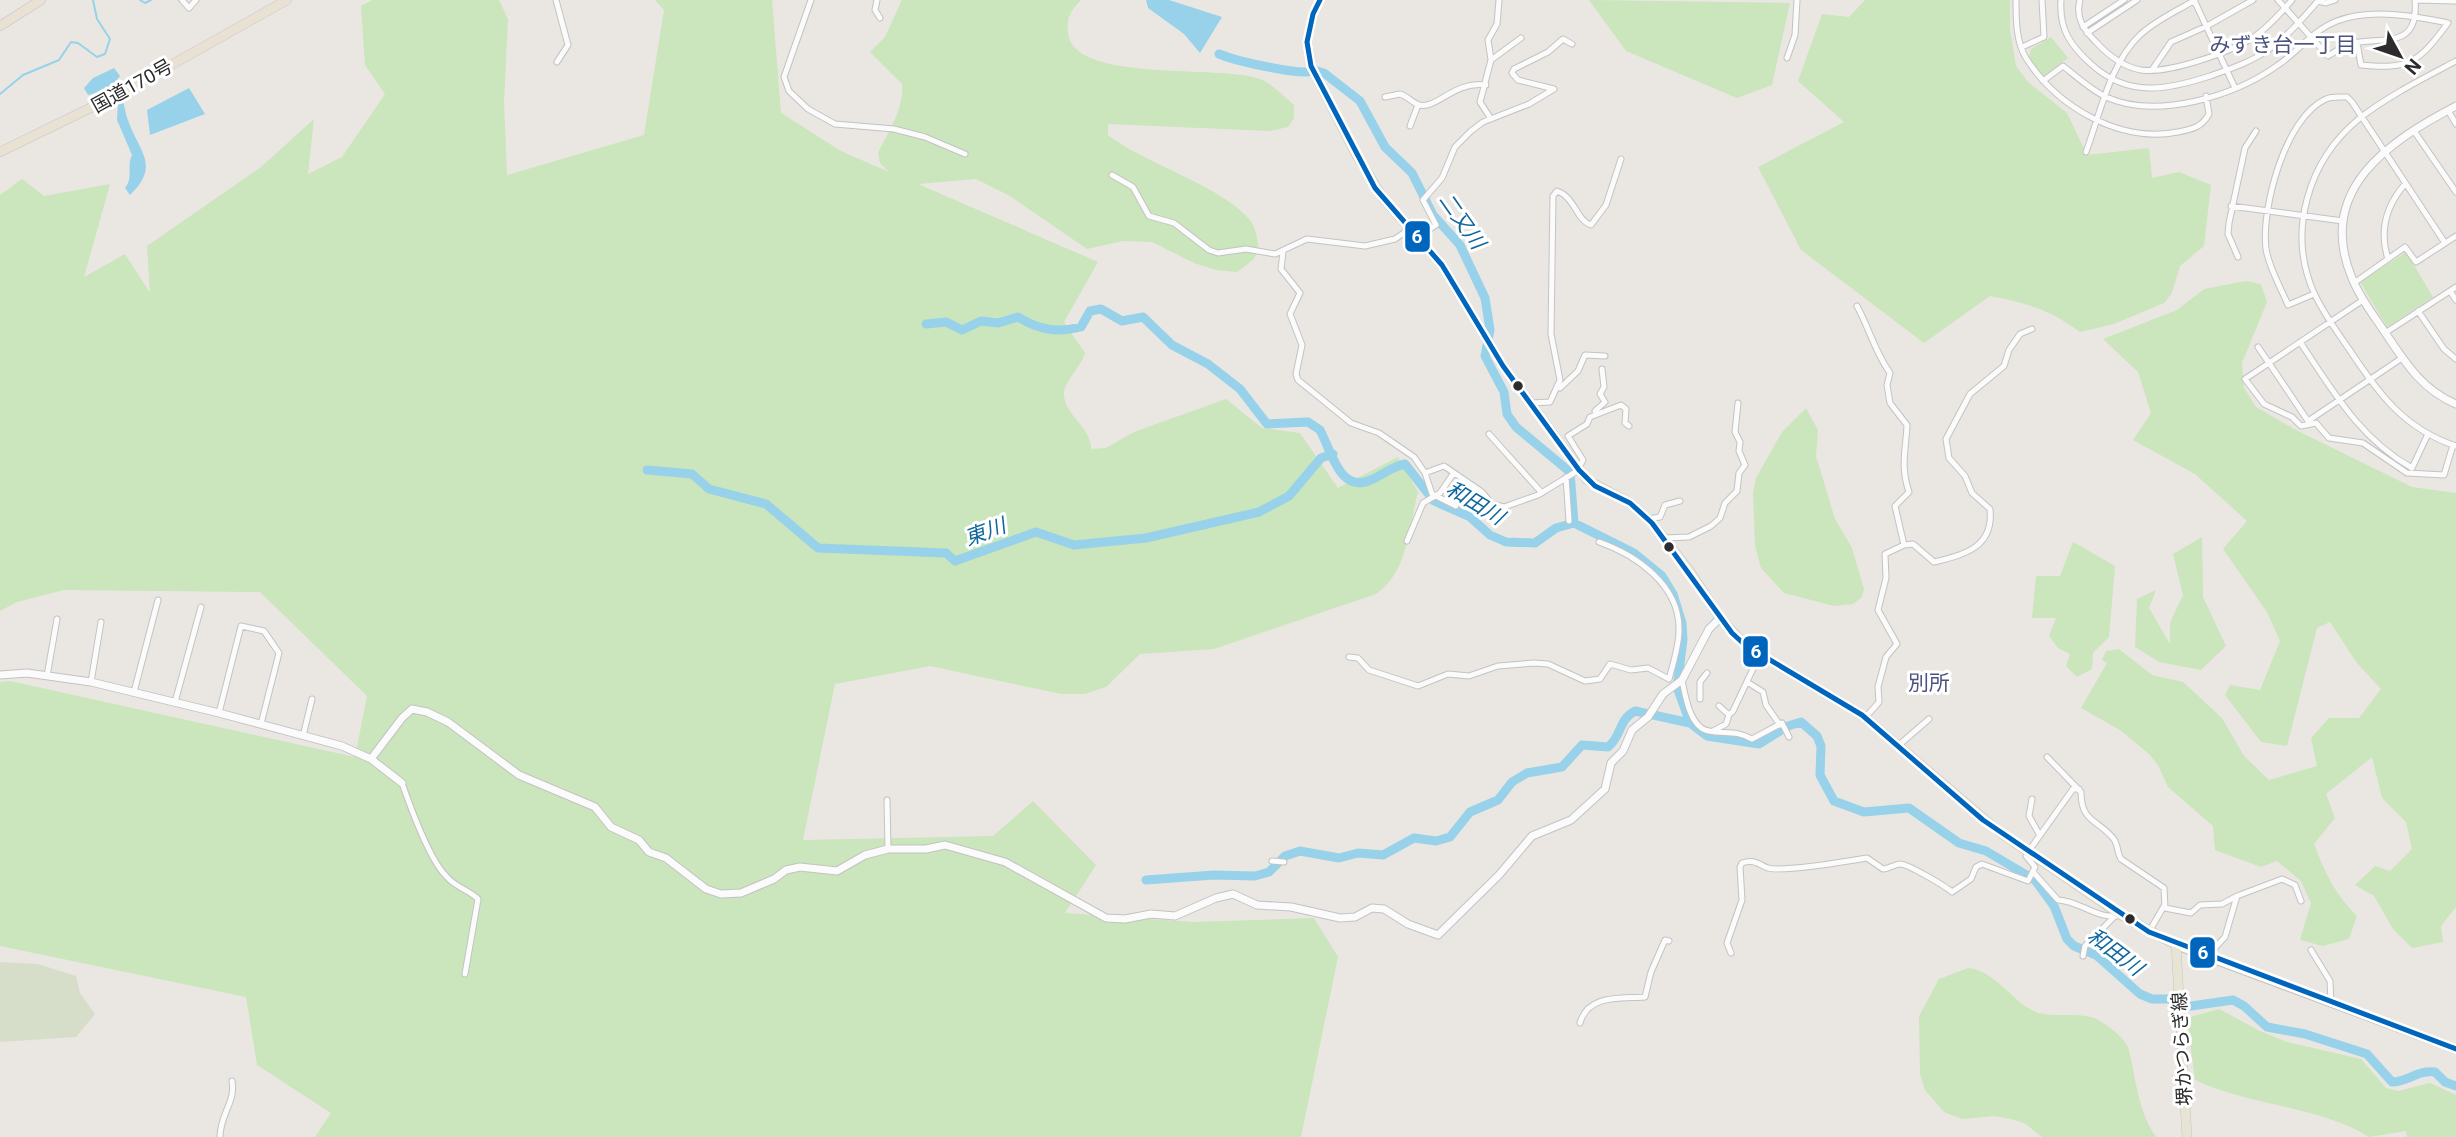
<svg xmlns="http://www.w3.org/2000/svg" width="2456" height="1137" font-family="Roboto,'Noto Sans JP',sans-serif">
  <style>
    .green { fill: #cbe5bc }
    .cemetery { fill: #d6deca }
    .water { fill: #97d2ea }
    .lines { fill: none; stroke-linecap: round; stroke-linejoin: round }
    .stream { stroke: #97d2ea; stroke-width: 2 }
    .river { stroke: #97d2ea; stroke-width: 9 }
    .minor-casing { stroke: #c3c3c3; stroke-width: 7 }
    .tertiary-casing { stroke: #c3c3c3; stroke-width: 9 }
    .secondary-casing { stroke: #c3c3c3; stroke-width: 10 }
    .primary-casing { stroke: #c6c4c2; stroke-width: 10 }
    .trunk-casing { stroke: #c6c4c2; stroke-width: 10 }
    .minor { stroke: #fcfbfb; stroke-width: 5 }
    .tertiary { stroke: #fcfbfb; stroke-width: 7 }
    .secondary { stroke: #fcfbfb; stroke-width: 8 }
    .primary { stroke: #e7e4d5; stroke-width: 9 }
    .trunk { stroke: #e8e1d4; stroke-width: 9 }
    .bus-1-casing { stroke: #fff; stroke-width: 10 }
    .bus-1 { stroke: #0065bd; stroke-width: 5 }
    .bus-dot { fill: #2c2c2c; stroke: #fff; stroke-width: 2.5 }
    .labels { text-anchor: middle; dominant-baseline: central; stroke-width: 6; stroke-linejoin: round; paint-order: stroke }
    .street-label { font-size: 19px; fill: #2c2c2c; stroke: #fff }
    .neighbourhood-label { font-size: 21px; fill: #4c537d; stroke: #fff }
    .water-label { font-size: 21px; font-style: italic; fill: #0f679e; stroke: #fff }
    .line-badge { stroke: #fff; stroke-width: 2.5 }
    .badge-label { font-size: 19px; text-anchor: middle; font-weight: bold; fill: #fff }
  </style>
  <rect width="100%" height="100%" fill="#eae7e2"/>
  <path class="green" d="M372,0H499L508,19L504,102L507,175L644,135L664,10L655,0H772L781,113L841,151L889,172L880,163L878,153C889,130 904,110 902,84L870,52L885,37L902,0H1081C1071,10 1066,18 1068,33C1073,84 1221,64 1260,79C1272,83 1284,97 1294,105V118L1288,127L1270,131L1108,124V135C1147,165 1218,184 1249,219C1256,226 1257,240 1259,250L1253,260L1237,272L1216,270L1194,263L1152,242L1123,241L1087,249L1010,196L976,179L918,184L1098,262L1064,322L1085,353C1081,367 1065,380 1064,393C1063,414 1092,428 1091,449L1106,448L1134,432L1226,399L1262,428L1300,433L1338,488L1398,457L1418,492C1409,527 1408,572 1376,594L1214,649L1140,654L1106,687L1085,694H1061L930,666L835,684L803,840L993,836L1033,801L1096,865L1065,913L1193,922L1314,918L1338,957L1301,1137H315L331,1113L257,1065L246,997L0,946V682L10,681L355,757L367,696L260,592L64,590L17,602L0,611V195L22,179L44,196L110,184L84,277L125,254L150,293L147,246L261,167L314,119L308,174L342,157L385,94L365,65L361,6Z
    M1589,0L1790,3L1772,85L1737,98L1626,51Z
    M1865,0H2010V30L2016,66L2028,82L2067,113L2087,155L2149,148L2152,178L2179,172L2211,185L2204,246L2180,266L2172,293L2164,303L2114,324L2080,332C2052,311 2025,302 1990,296L1924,343L1801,250L1758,167L1844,122L1798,81L1822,14L1849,17Z
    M2051,37L2068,58L2043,77L2029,57L2031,49Z
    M2406,252L2433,297L2387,327L2360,282Z
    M2246,281L2261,284L2267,302L2242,363L2244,388L2256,407L2296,430L2412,487L2456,493V907L2441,926L2443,942L2412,948L2393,929L2374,896L2355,885L2375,866L2390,871L2412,849L2406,822L2382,798L2372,757L2326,794L2335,818L2314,844C2324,871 2336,896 2357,916L2349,939L2323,946L2300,940L2311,903L2301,881L2277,861L2261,867L2215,850L2213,826L2168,787L2158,765L2149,754L2120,730L2081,708L2107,663L2102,660L2106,651L2119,649L2152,675L2183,682L2222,718L2244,756L2269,780L2317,766L2311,738L2329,718H2359L2381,689L2357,663L2330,622L2317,628L2287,746L2261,742L2225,695L2230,685L2260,690L2280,641L2267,612L2223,549L2247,521L2195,474L2133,440L2151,413L2138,372L2103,339L2177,310L2204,289Z
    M1806,408L1818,430L1816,456L1835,519L1852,548L1864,589L1862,597L1853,604L1834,606L1784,593L1761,568L1755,546L1753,493L1756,478L1782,432Z
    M2202,537L2203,597L2226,646L2201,670L2159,662L2135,647L2137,599L2156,590L2149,608L2170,644V623L2183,595L2173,554Z
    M2073,542L2115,566L2109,637L2093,653L2092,669L2077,677L2066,666L2070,654L2058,648L2049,636L2056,618H2032L2036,576H2060Z
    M1968,968C1994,971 2008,996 2030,1009C2048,1020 2074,1011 2094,1018C2104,1022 2127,1039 2129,1050C2136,1080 2138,1111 2156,1137H2042L2024,1123L2011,1119L1994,1116L1962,1119L1944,1112L1925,1090L1920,1074L1919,1016L1939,979Z
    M2219,1009L2260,1031L2287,1042L2361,1059L2386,1088L2398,1091L2430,1083L2456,1095V1137H2407L2406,1131L2369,1137C2319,1106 2250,1106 2195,1080L2187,1018Z"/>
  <path class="cemetery" d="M0,962L38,964L76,976L80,993L95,1014L76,1037L0,1042Z"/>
  <path class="water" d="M1146,0H1169L1222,17L1200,53L1184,34L1148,8Z
    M114,68L120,76L113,85C125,96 123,106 128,120C139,152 161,165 130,195L125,188C134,176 126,167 132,155L117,120L118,102L110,90L88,95L84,88L93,78Z
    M189,88L205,114L150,135L147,110Z"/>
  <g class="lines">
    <path class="stream" d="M140,0L145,3L151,0
      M0,94L23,75L59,60L71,42L78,43L97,57L105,54L110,39L97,19L93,0"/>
    <path class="river" d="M1219,54C1236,61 1290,73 1308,72
      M1317,71L1324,73L1360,101L1385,147L1412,173L1433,215L1460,245L1485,298L1490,330L1485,356L1504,392L1507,414L1516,427L1570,472L1574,523
      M926,324L946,322L962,330L981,321L998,323L1018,317C1039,330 1057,333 1081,327L1090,311L1101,309L1122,321L1143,317L1172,345L1208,364L1240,389L1267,424L1308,422L1320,430C1333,455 1341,497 1375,478C1386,473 1393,466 1405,464L1434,501L1470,517L1490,535L1506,542L1535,543L1556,528L1574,523L1634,553L1662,576L1673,594L1682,623L1683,640L1677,687L1690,723L1707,736L1759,744L1788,726L1801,722L1817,736L1821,746L1820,775L1834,801L1864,812L1909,808L1959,843L1986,851L2035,880L2054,906L2067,939L2074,946L2096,955L2140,994L2152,999H2169
      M647,470L692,474L709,489L766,504L818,548L946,553L955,561L1036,532L1074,545L1146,538L1259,512L1289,496L1321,458L1333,454
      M1146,880L1214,875L1255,876L1269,872L1285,856L1300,851L1339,858L1358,853L1383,855L1414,838L1436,841L1450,837L1470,812L1498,800L1512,782L1527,773L1562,767L1582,745L1608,747C1622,736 1618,720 1635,711L1690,723
      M2191,1006L2233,1000L2244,1006L2267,1027L2305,1034L2367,1054L2392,1082C2409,1082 2416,1070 2435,1072L2445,1082L2456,1086"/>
    <defs>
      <path id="minor" d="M182,0L189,8L196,0
        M556,0L568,45L557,62
        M811,0L784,77L789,91L808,109L835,124L894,129L925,137L965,154
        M877,0L875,10L880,18
        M2016,0C2016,19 2016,42 2026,58C2058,108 2120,143 2178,132C2193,129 2202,127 2209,114L2206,96
        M2061,0C2059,29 2070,45 2091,64C2128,98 2167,90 2210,76C2230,69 2251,62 2268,50C2287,37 2303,18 2318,1
        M2080,0C2075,18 2084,30 2096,42C2108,55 2123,67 2141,70C2169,74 2231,52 2254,37C2268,27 2281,13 2292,0
        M2194,0L2235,88
        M2278,0L2328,56C2336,51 2344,45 2353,43C2385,37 2419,49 2415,0
        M2415,0L2456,1
        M2318,1L2326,3L2335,0
        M2083,27L2124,0
        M2087,33L2137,0
        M2022,47L2044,37L2042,0
        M1787,58L1795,35L1797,0
        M1491,60L1521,38
        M2456,61C2424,78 2388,96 2360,118C2308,160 2286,233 2315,295C2324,314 2337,332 2349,349C2378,393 2404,429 2456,446
        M2152,70L2171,42L2207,26L2253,0
        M2043,81L2063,66C2076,76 2091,90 2106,97C2157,120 2235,96 2278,65C2299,51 2313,30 2337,21C2371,8 2414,16 2448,23C2419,62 2410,70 2361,65L2357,43
        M1385,97L1400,94C1407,96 1413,103 1419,105C1438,109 1453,81 1486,85
        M2448,110L2456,124
        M1491,119L1480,102L1491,60L1488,40L1497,24L1499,0
        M1410,126L1418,105
        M2414,131L2456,192
        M2086,152C2100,114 2110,63 2140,35C2156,20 2177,11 2195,0
        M1112,175L1133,187L1149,216L1174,223L1209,250L1218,253L1246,249L1275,254L1307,239L1365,246L1395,239L1411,228
        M2231,206L2343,221
        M1418,237L1436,225L1423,200L1442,178L1455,147L1471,131L1483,122L1529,104L1554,89L1518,80L1512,73L1514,69L1548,52L1563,39L1572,44
        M1283,252L1281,269L1300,293L1290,314L1302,345L1296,374L1298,380L1351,423L1379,433L1414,457L1425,473L1432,494L1456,506
        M2238,257L2228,234L2229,223L2245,148L2256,131
        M2388,259C2379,231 2386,206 2405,184
        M2354,283L2405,247L2416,262L2456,236
        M2450,291L2456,300
        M2314,294L2288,305C2281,288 2269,268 2266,249C2261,209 2285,117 2326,99C2332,96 2340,97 2347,97L2352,102L2445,243
        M2363,300L2269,363L2308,421L2402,358
        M1857,306C1869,328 1875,352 1890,373L1887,385L1890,403L1907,425C1906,449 1900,466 1909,492L1895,506L1904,545L1885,554L1886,578L1878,610L1897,644L1886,657L1878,687L1879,702L1865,718
        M2418,311L2444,349L2456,359
        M2385,333L2456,287
        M2300,342C2333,391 2359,438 2412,468L2427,436
        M2258,347L2269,363L2245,379L2264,404L2292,417L2301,426L2316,423L2329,438L2363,443L2407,473L2444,475L2453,445
        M1560,388L1578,371L1585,355L1605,356
        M1531,403L1550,402L1560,380L1551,334L1553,196L1557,191C1575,197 1576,220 1591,225L1606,205L1621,159
        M1595,411L1605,402L1600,394L1604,387L1602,369
        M1489,434L1542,493
        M1578,469L1583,460L1568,436L1587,424L1590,417L1621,405L1626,409L1625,423L1629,426
        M1425,473L1444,466L1482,492L1492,504L1504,507L1538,495L1579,470
        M1566,477L1569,521
        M1649,519L1660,517L1665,505L1680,501
        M1665,538L1689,537L1711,526L1720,518L1725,503L1737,491L1739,473L1745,465L1739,451L1740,442L1735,432L1738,403
        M1407,541L1423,503L1440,493L1453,474
        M1904,545L1913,544L1934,562C1966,555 1994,546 1990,509L1972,493L1965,476L1949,458L1946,439L1970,394L2004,366L2009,350L2020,334L2032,329
        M1349,657L1358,658L1369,670L1418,686L1448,674L1469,676L1498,666L1534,663L1548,664L1585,681L1600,679L1610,664L1631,670L1648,668L1669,679C1673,664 1679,646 1679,630C1680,585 1636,555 1599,542
        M47,676L57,619
        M1682,680C1685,695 1690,728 1709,731C1726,734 1736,730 1752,739L1782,723L1789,737
        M91,682L101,622
        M1747,682L1763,692L1766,705L1780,725
        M134,692L158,600
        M1700,699V682L1707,673
        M175,702L201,607
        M1719,706L1729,715L1733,711L1760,654
        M219,713L241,626L264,631L279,653L261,724
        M1713,731L1726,724L1729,715
        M303,736L312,699
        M1899,745L1929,719
        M2047,757L2081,792C2081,822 2097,819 2113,838C2118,843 2117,853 2121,859L2164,888L2165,908L2191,913L2200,905L2222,904L2237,896
        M402,783C410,806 430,861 447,877C455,887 469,890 478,899L465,974
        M2032,799L2029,816L2039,834
        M887,800L888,849
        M1272,861L1284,862
        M2034,873L2058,900C2081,901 2098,921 2121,915
        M2150,930L2164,906
        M2311,950L2330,981L2331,1003
        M1731,953L1727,943L1742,900L1740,867L1742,863C1754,859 1758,864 1768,868C1782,872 1849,861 1867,858L1883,869C1889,869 1895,864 1900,864C1908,864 1945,886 1952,892L1971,879L1976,867L1982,864L2028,881L2035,867L2026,856L2028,852L2073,789H2079
        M2083,956L2085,946L2114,917
        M2207,956L2225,937L2237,896L2282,879L2295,885L2301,901
        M1580,1023C1588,994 1620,999 1645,997L1651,972L1665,940L1669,941
        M220,1137C220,1114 236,1102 232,1081"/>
      <path id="tertiary" d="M2456,106C2389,141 2315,190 2352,278C2359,296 2371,312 2382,328C2403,359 2420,389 2456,404
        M0,675L27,673L91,682L219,713L342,746L371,759L402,783
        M371,759L402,718L412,709L427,712L448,722L519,775L595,807L611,827L639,840L649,852L666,858L706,889L721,894L741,893L774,879L786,870L800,867L837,871L865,855L888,849H926L945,845L1005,862L1106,918L1125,919L1151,914L1175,916L1216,898L1233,894L1257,905L1291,907L1340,918L1355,917L1372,908L1384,909L1408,924L1438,935L1499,875L1532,836L1571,820L1605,789L1611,763L1623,751L1632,730L1648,717L1663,694L1682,680L1709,629L1720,618"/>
      <path id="secondary" d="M2176,945L2456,1049"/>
      <path id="primary" d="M1320,0L1313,14L1307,42L1311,66L1356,154L1383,198L1442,265L1503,366L1587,480L1630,503L1652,523L1689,570L1720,618L1745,645L1862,715L2001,833L2121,915L2176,945L2187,1137"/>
      <path id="trunk" d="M0,26L41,0
        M0,152L123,92L287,0"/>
    </defs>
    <use href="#minor" class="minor-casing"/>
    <use href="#tertiary" class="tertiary-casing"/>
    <use href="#secondary" class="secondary-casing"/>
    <use href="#primary" class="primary-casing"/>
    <use href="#trunk" class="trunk-casing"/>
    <use href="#minor" class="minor"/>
    <use href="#tertiary" class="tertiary"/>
    <use href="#secondary" class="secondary"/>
    <use href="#primary" class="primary"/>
    <use href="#trunk" class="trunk"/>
    <defs>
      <path id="bus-1" d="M1320,0L1313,14L1307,42L1311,66L1375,188L1442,265L1503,366L1579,470L1595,486L1630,503L1652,523L1732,633L1745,645L1862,715L1983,820L2149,932L2456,1049"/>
    </defs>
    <use href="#bus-1" class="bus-1-casing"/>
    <use href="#bus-1" class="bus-1"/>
  </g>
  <g class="bus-dot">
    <circle cx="1518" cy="386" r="6"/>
    <circle cx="1669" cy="547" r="6"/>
    <circle cx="2130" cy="919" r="6"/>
  </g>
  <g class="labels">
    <g class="street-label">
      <text transform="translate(132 86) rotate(-29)">国道170号</text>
      <text transform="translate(2182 1049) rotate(-93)">堺かつらぎ線</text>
    </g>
    <g class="neighbourhood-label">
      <text x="2283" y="45">みずき台一丁目</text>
      <text x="1929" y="683">別所</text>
    </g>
    <g class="water-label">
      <text transform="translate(1462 221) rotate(55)">二又川</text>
      <text transform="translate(1475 503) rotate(31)">和田川</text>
      <text transform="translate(985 532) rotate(-20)">東川</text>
      <text transform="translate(2115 952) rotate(37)">和田川</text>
    </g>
  </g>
  <g class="line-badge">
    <rect x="1404" y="220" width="27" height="33" rx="7" fill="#0065bd"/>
    <rect x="1742" y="635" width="27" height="33" rx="7" fill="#0065bd"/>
    <rect x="2189" y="936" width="27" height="33" rx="7" fill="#0065bd"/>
  </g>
  <g class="badge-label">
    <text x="1417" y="243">6</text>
    <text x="1756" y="658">6</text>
    <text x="2203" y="959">6</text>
  </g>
  <g transform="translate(2400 56) rotate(130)" stroke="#ffffff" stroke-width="5" paint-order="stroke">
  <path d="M0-5L12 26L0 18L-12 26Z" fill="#2c2c2c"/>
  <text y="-10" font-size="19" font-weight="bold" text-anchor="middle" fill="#2c2c2c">N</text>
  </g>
</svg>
